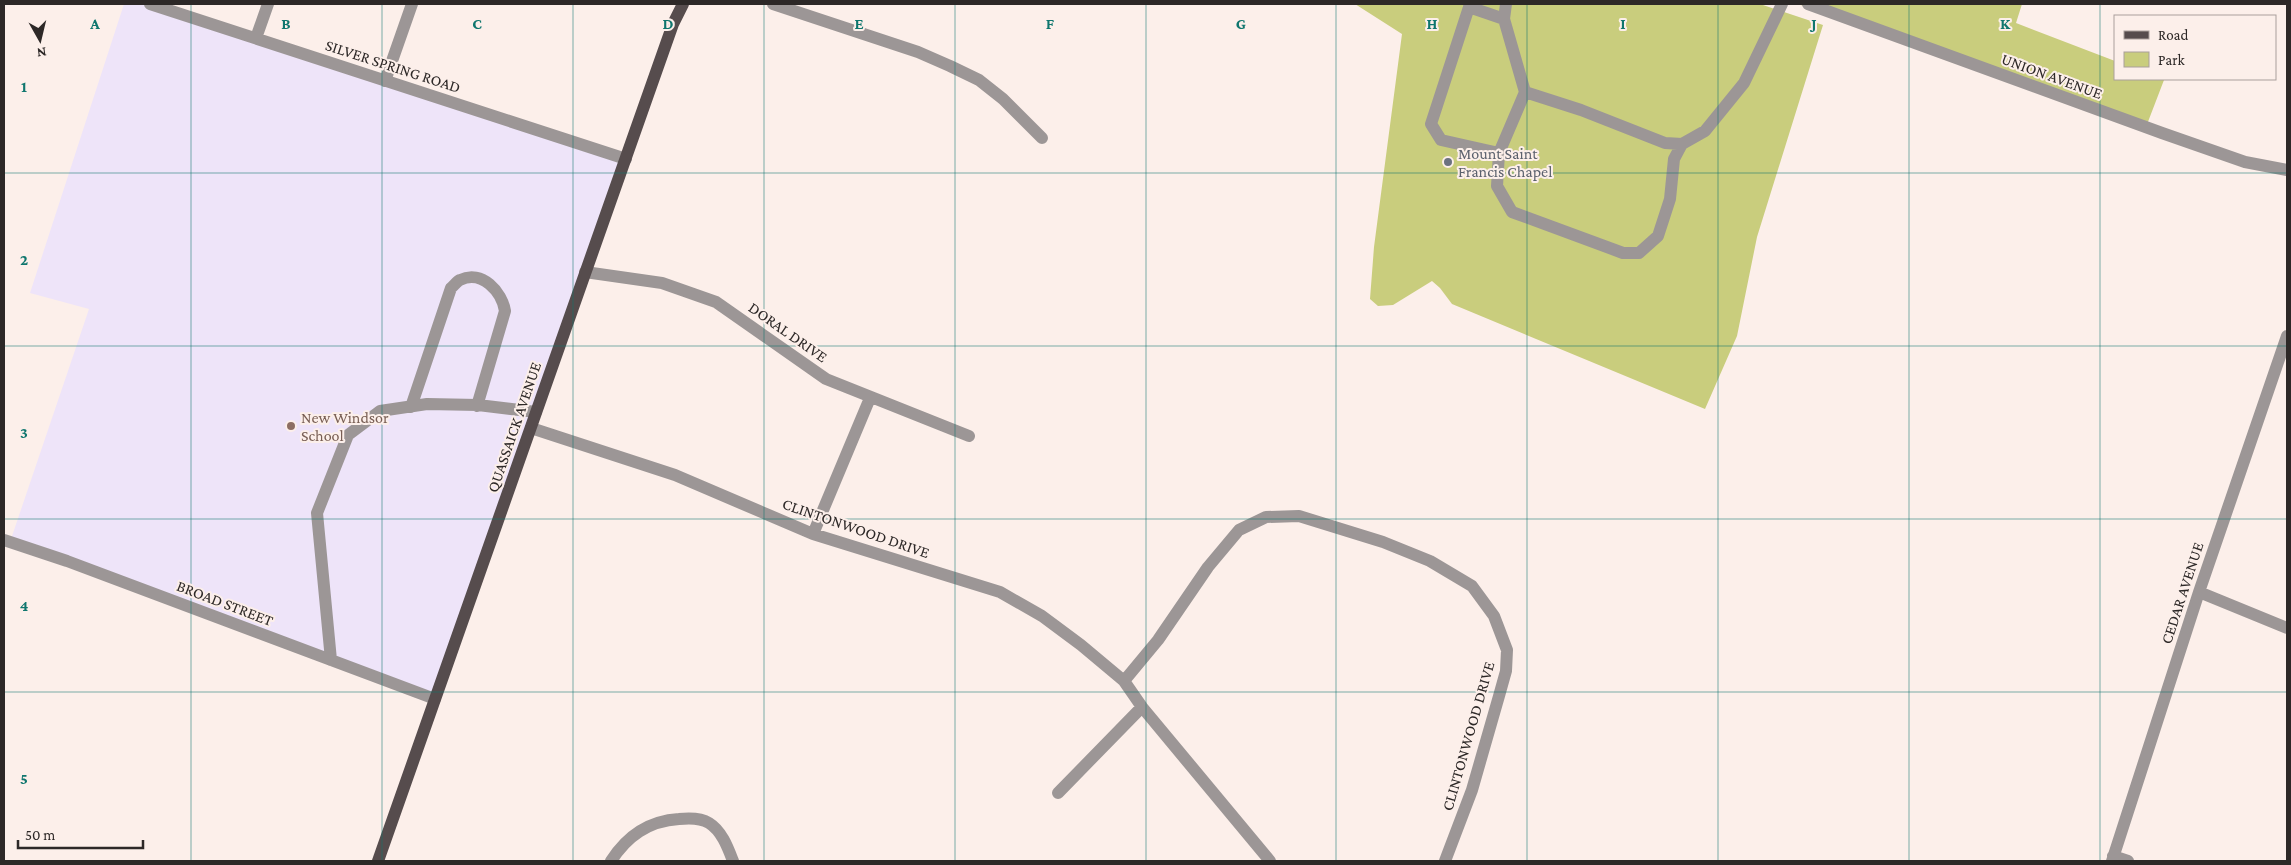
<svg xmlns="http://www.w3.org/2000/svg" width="2291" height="865" font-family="'Crimson Pro',serif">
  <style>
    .education { fill: #eee4f9 }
    .green { fill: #c9cd7d }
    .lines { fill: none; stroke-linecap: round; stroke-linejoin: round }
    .minor { stroke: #9c9696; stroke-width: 12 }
    .major { stroke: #564c4d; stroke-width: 12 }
    .grid { fill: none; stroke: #0f766e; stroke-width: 1; stroke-opacity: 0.55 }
    .worship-dot { fill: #6b7280; stroke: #fcefea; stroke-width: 2 }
    .education-dot { fill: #8d6e63; stroke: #fcefea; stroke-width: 2 }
    .labels { text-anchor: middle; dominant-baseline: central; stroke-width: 4; stroke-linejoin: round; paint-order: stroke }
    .street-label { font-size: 16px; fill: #2d2827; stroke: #fcefea }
    .worship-label { font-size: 16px; fill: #5b616d; stroke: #fcefea; text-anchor: start }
    .education-label { font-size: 16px; fill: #785e54; stroke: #fcefea; text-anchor: start }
    .grid-label { font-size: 16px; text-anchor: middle; font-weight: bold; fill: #0f766e; stroke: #fcefea; stroke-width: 4; stroke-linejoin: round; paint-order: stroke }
  </style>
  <rect width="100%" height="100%" fill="#fcefea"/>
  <path class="education" d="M124,4H150L626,159L435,699L10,542L89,309L30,293Z"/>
  <path class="green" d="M1355,4H1760L1823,25L1757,237L1737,336L1705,409L1452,304L1440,288L1432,281L1393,305L1378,306L1370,299L1374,247L1402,34Z
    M1798,4H2022L2016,23L2115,61V79L2164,80L2146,127Z"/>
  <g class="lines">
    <path class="minor" d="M150,4L626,159
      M773,4L918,52L950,66L979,80L1003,99L1042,138
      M1470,4L1431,124L1441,140L1499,153
      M1506,4L1504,19L1525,92L1581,110L1665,143L1682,144L1705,131L1744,83L1782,4
      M1808,4L2162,133L2245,162L2287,170
      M1469,7L1504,19
      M256,38L268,4
      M385,81L412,4
      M1525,92L1499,153L1497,186L1512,212L1623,253H1639L1658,236L1670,199L1674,159L1682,144
      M585,272L662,283L716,302L826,379L969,436
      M411,407L451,288C454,286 457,281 460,280C482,269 502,292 505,311L477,406
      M531,428L675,475L813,534L1000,592L1042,616L1081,645L1124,681L1142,707L1270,861
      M813,534L870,398
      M4,540L67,561L435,699
      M2199,592L2287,628
      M331,660L317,513L348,435L380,411L427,404L478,405L536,412
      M1124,681L1158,640L1208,567L1239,530L1266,517L1299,516L1383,542L1430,561L1472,586L1494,616L1507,650L1506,671L1499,696L1472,790L1445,861
      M1058,793L1142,707
      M2113,856L2128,861
      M611,861C627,836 648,821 679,819C688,818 701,818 709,823C722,831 728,848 733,861
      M2112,861L2199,592L2287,336"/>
    <path class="major" d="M378,861L673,24L683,4"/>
  </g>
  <path class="grid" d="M191,4V861M382,4V861M573,4V861M764,4V861M955,4V861M1146,4V861M1336,4V861M1527,4V861M1718,4V861M1909,4V861M2100,4V861M4,173H2287M4,346H2287M4,519H2287M4,692H2287"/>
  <circle class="worship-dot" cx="1448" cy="162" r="5"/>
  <circle class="education-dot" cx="291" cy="426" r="5"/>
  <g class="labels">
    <g class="street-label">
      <text transform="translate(393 66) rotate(18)">SILVER SPRING ROAD</text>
      <text transform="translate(2052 76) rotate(20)">UNION AVENUE</text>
      <text transform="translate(788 332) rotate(35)">DORAL DRIVE</text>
      <text transform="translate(514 427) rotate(-71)">QUASSAICK AVENUE</text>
      <text transform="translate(856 528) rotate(19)">CLINTONWOOD DRIVE</text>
      <text transform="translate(2182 593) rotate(-72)">CEDAR AVENUE</text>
      <text transform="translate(225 603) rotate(21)">BROAD STREET</text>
      <text transform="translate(1468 736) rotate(-74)">CLINTONWOOD DRIVE</text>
    </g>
    <g class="worship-label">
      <text x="1458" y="153">Mount Saint<tspan x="1458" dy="18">Francis Chapel</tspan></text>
    </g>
    <g class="education-label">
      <text x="301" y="417">New Windsor<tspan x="301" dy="18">School</tspan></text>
    </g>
  </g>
  <g class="grid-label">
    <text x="95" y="29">A</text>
    <text x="286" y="29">B</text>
    <text x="477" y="29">C</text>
    <text x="668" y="29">D</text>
    <text x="859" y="29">E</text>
    <text x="1050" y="29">F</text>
    <text x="1241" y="29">G</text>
    <text x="1432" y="29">H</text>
    <text x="1623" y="29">I</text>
    <text x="1814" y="29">J</text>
    <text x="2005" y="29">K</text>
    <text x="24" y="92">1</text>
    <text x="24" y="265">2</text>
    <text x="24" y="438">3</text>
    <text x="24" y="611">4</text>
    <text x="24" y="784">5</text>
  </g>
  <rect width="2291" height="865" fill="none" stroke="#2d2827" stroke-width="10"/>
  <rect x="2114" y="15" width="162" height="65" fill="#fcefea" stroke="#a99f9c"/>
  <rect x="2124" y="31" width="25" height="8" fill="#564c4d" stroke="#a99f9c"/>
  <text x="2158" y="40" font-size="15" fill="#2d2827">Road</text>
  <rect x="2124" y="52" width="25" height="15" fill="#c9cd7d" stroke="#a99f9c"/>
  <text x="2158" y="65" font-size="15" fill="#2d2827">Park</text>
  <g transform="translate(40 40) rotate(172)" stroke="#fcefea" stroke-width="4" paint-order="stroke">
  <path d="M0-4L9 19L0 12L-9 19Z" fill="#2d2827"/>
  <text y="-8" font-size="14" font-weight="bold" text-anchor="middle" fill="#2d2827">N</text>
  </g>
  <path d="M18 840v8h125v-8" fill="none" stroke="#2d2827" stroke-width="2.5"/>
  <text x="25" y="840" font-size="15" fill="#2d2827" stroke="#fcefea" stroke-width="4" paint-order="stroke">50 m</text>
</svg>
